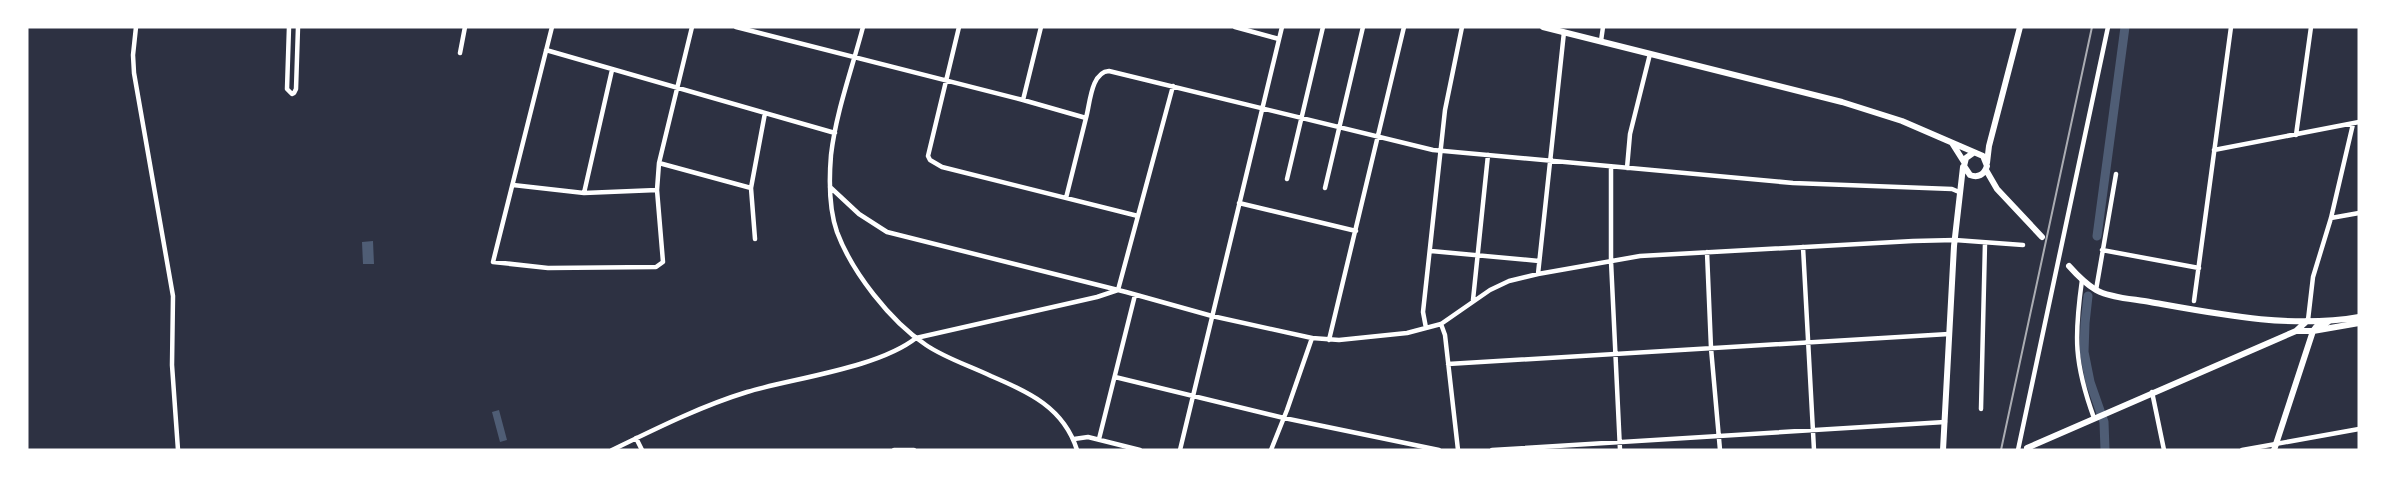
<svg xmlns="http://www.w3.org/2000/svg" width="2386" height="477" font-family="'Noto Sans',sans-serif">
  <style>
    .water { fill: #4f5d75 }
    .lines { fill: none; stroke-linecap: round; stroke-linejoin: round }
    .canal { stroke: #4f5d75; stroke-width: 9 }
    .minor { stroke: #fff; stroke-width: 4.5 }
    .tertiary { stroke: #fff; stroke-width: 6 }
    .rail { stroke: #abadb3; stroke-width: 2 }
  </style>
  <rect width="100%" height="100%" fill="#2d3142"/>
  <path class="water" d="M373,241L374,264H363L362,242Z
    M499,410L507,440L500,442L492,412Z"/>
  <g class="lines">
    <path class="canal" d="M2097,236L2125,27
      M2088,296L2085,323L2084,352L2090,382L2104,422L2105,450"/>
    <path class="minor" d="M136,27L133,55L134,73L173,296L172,365L178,450
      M289,27L287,89L292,94L294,93L296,89L298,27
      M552,27L493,262L548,268L656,267L663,262L657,190L659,163L692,27
      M736,27L1023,100L1086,118C1090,104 1091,72 1109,71L1433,150L1793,183L1952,189L1959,192
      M863,27C852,69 836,112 831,155C829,179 829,209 837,232C852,272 890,321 926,345C945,358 970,366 991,376C1029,392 1064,408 1077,450
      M959,27L928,156L930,160L942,167L1138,216
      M1235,27L1279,39
      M1601,41L1603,27
      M546,50L835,133
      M460,53L465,27
      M1023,100L1041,27
      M2296,135L2311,27
      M2214,150L2359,122
      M659,163L751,188
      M1611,167V261L1620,450
      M1627,168L1630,134L1650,54
      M1287,179L1323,27
      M513,185L584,193L657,190
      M830,187L859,214L887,232L1126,292L1212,316L1312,338L1339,340L1407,333L1441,324L1490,290L1509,281L1538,274L1640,256L1913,241L1955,240L2023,245
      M1325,188L1363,27
      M584,193L612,70
      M1066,198L1086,118
      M1239,203L1356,231
      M2331,218L2359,213
      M755,239L751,188L765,113
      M1803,247L1814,450
      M2102,250L2199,268
      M1431,251L1539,261
      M1707,252L1711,348L1720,450
      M1538,274L1564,32
      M2082,280C2074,337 2074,363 2094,418
      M1118,290L1173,86
      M2096,290L2116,174
      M1473,300L1488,155
      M2194,301L2231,27
      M2308,320L2313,277L2331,218L2353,124
      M1441,324L1445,335L1458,450
      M1426,328L1423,312L1445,110L1462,27
      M1329,340L1404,27
      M1448,364L1949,334
      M1115,377L1284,418L1439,450
      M2152,392L2164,450
      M1981,409L1985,243
      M636,438L642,450
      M1074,439L1088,437L1140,450
      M1099,439L1135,295
      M612,450C655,429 701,406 747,392C794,378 878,368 916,338L1097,297L1118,290
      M894,450H914
      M1180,450L1282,27
      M1271,450L1287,410L1312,338
      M1492,450L1945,422
      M2018,450L2108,27
      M2242,450L2359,429"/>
    <path class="tertiary" d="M1543,27L1842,102L1902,121L1983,156L1987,166C1984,175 1978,178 1970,175L1964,166L1966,158L1973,153
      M1952,143L1964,162
      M1987,163L1989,146L2020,27
      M1986,170L1997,189L2042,237
      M2069,266C2077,275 2086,284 2096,290C2110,298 2134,299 2150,302C2217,314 2291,329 2359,317
      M2297,331H2313L2359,323
      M2027,448L2296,331L2308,320
      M1943,450L1954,246L1963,167
      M2274,450L2313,331L2316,327L2328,322"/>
    <path class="rail" d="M2001,450L2092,27"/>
  </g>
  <rect width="2386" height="477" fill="none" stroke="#ffffff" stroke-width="57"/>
</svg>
